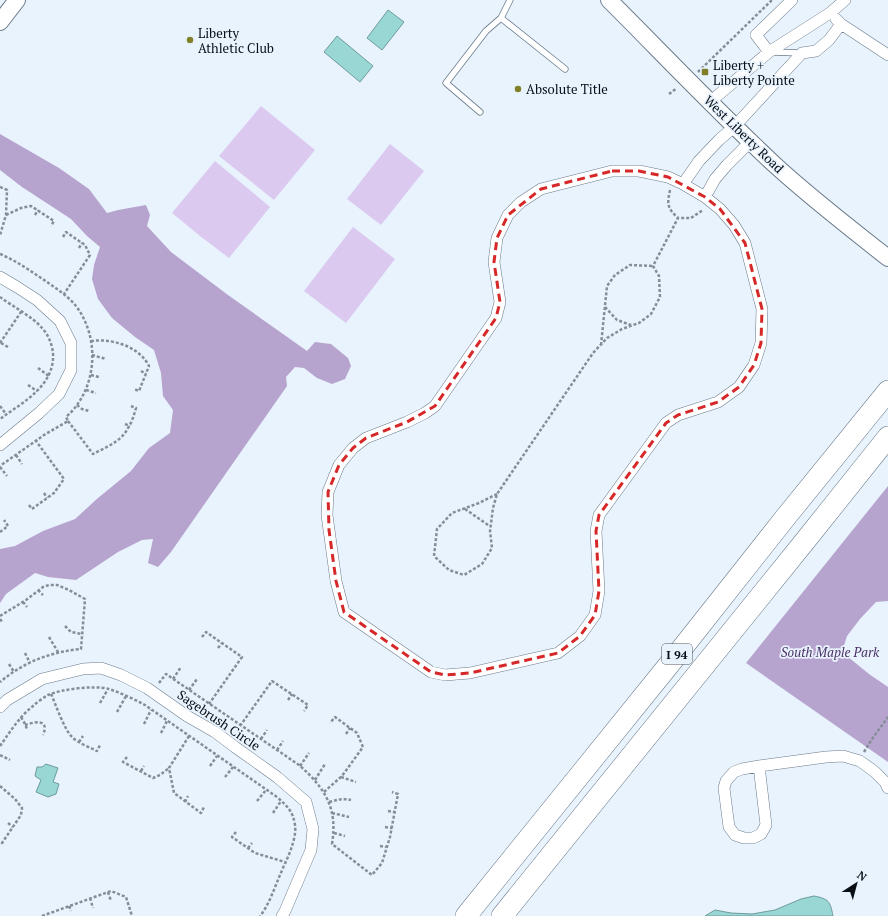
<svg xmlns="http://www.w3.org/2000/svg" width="888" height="916" font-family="'PT Serif',serif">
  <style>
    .green { fill: #dbc9f0 }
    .forest { fill: #b7a4ce }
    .water { fill: #99d7d5; stroke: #6e9b9b }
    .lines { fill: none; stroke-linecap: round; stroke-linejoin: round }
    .lane-casing { stroke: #6a7a8a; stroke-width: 7 }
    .street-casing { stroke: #6a7a8a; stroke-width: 12 }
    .secondary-casing { stroke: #6a7a8a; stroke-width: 18 }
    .highway-casing { stroke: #6a7a8a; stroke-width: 22 }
    .path { stroke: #858e97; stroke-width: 2.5; stroke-dasharray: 3 2; stroke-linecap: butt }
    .lane { stroke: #fff; stroke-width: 5.5 }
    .street { stroke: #fff; stroke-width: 11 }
    .secondary { stroke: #fff; stroke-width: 16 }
    .highway { stroke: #fff; stroke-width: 21 }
    .marked { fill: none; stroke: #d62828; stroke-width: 3; stroke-dasharray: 8 5; stroke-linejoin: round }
    .poi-dot { fill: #818028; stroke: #e8f3fe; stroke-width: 1.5 }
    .labels { text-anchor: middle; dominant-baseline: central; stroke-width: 3.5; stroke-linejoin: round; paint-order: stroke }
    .shield { fill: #e8f3fe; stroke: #4c535b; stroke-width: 1 }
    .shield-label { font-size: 12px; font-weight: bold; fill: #090f15 }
    .poi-label { font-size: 13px; fill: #090f15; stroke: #e8f3fe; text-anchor: start }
    .street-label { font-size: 13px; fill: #090f15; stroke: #e8f3fe }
    .park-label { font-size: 13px; font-style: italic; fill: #4c3167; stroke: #e8f3fe }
  </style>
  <rect width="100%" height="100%" fill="#e8f3fe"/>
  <path class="green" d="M261,106L315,150L274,200L219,156Z
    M390,144L424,171L381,225L347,199Z
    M215,161L270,207L229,258L200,236L172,213Z
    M353,227L395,259L346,323L304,291Z"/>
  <path class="forest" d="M0,134L59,168L89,189L107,213L118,210L146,205L150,215L147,226L171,252L228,295L307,351L315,342L331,344L348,358L351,366L345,379L332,384L317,378L304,368L295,367L286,377L287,386L171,552L158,567L148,563L153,539L142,540L118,552L76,580L48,577L35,573L6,594L0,603V549L15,546L43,531L75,519L98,498L131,471L149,448L170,433L173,410L163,396L161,373L154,350L135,337L112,318L98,299L92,279L94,265L100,247L87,236L71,219L22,187L0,170Z
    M888,486V601L876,602L860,619L847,636L842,652L869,674L888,687V762L746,663Z"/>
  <path class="water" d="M388,10L404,22L382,50L367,38Z
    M337,36L373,66L360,82L324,52Z
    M46,764L58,768L53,782L59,784L56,794L48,797L36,792L41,780L35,776L37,767H42Z
    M814,896C829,899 830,901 833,916H705L715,910L731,913L752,914L775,910L801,899Z"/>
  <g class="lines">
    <defs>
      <path id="lane" d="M501,18L565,69
        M772,52L801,53
        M480,112L446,83L486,31L501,18L510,0"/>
      <path id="street" d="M836,19L841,24L888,55
        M769,52L756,35L792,0
        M710,102L769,52L830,13L845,0
        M612,171H639L668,177L683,184L705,197L720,209L734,225L745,243L762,309L761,343L754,365L739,387L718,402L678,415L666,423L599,515L596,531L599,591L595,615L580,636L558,653L470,673L445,675L431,672L344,612L336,581L327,515L328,492L339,465L353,448L366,438L407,422L425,413L435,406L496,318L500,302L494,262L497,238L508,215L521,202L541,189Z
        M683,184L699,161L719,140L735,126L789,67L802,53L816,51L829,40L841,24
        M705,197L715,179L727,165L751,141
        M0,277L17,287L37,300L60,321L71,343V370L59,394L39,413L0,445
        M0,707L7,700L42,679L83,669L101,668L121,675L147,688L187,716L215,732L235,747L277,777L306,802L313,829L311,850L285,911L282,916
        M759,766L766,825L761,834L753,838H744L735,835L729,827L724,788L726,781L734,772L742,769L759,766L826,757L843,756L860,761L875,772L885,782L888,788"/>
      <path id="secondary" d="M609,0C664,55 718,112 775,165C811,198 850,228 888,258
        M0,22L17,0"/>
      <path id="highway" d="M466,916L676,656L785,518L888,391
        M502,916L809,536L888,437"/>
    </defs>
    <use href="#lane" class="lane-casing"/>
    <use href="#street" class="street-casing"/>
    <use href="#secondary" class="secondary-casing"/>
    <use href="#highway" class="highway-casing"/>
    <path class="path" d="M698,72L772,0
      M669,94L677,88
      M0,187L7,190L6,215L0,235
      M670,190C667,204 667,208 678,218
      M6,215L21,208L31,206L54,221L51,226
      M35,215L38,210
      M63,237L66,232L85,245L90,255L64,294
      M79,248L82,243
      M0,254C17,261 32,272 47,282C57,289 68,296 76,306C101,339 97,390 66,417L68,421L44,435L0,466
      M0,297C12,306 33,317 42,328C48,334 52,344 53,353C55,386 23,402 0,419
      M605,307L617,320L631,325
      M91,341C111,338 139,346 149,366L139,391L134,389
      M0,343L21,312
      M1,343L8,347
      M601,345L607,286L615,275L630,265L653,266
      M92,355L106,359
      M38,368L49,376
      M141,371L146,374
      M91,375L99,377
      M28,385L37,391
      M86,390L96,393
      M77,405L82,409L89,411
      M0,406L6,414
      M68,421L93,454C106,447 121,442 128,428C132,422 134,415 136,408L131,406
      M125,424L130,426
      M16,455L22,464
      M0,467L7,476
      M44,493L47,498
      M497,494L479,503L452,513L437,529L434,556L449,570L464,575L482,564L492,548L490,531L493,508L497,494L593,353L607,338L622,329L639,323L651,314L660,297L659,276L653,266L678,218H691L703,210
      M29,505L32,509L54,493L64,479L36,441
      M465,509L491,527
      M0,532L8,526L4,520
      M38,590L43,595
      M23,602L27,607
      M0,616L26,600L43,587L49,585H57L69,590L85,599L81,649C50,652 24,662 0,682
      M0,619L3,623
      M65,626L71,632L82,634
      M49,637L58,652
      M202,637L206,632L242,657L209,704
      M218,648L222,643
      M25,653L30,663
      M9,664L14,672
      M173,679L181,667
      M159,683L166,674L299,765C325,788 338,808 332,844L372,875L382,863L390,837L398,794L392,792
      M189,690L197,679
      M51,694C56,705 64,729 72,737C78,743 89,747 97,751L100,745
      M288,700L292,694
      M100,703L108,689
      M117,712L126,696
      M21,717L24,722L27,729
      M144,724L151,710
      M25,725C34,722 50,718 43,735
      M240,726L272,681L308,705L304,711
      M161,733L167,721
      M346,734L350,728
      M189,736L169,768L174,793L201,813L204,807
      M261,739L267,730
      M79,742L83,736
      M0,746C10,732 19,717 33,706C37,702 43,698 48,695C62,689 94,685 109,689C121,693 134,699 145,705L277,797C287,806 293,811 295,825C296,832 294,840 292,846C289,856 284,865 280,875C274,889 269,905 260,916
      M277,750L283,741
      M864,752L872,739L888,717
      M0,755L10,760
      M127,757L123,762L153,778L160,775L169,768
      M210,766L217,756
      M300,766L309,753
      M141,771L144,766
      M225,777L233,767
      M341,777L356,782
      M315,780L325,764
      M0,786L15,799L22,808L21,815L2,843L0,841
      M324,792L342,776L363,747L357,733L335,717L330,723
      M257,801L266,790
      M185,802L188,796
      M329,802C337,800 342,798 351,800
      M388,811L394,812
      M273,813L281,801
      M332,813L349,817
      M8,823L13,827
      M385,827L392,828
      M236,832L232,837L255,853L285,862
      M334,833L345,836
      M380,846L386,847
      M248,848L252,843
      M108,892L111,901
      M90,898L93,908
      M69,906L71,911
      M42,916L111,891L126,897L132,916"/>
    <use href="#lane" class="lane"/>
    <use href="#street" class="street"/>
    <use href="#secondary" class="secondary"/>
    <use href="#highway" class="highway"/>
  </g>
  <path class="marked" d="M612,171H639L668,177L705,197L720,209L745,243L762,309L761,343L754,365L739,387L718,402L678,415L666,423L599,515L596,531L599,591L595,615L580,636L558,653L470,673L445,675L431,672L344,612L336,581L329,530L328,492L339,465L353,448L366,438L407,422L435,406L496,318L500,302L494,262L497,238L508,215L541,189Z"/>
  <g class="poi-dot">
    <circle cx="190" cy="40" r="4"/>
    <rect x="701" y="68" width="8" height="8" rx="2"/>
    <circle cx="518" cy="89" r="4"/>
  </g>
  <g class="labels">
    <rect class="shield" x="662" y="644" width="30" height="20" rx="3"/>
    <g class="shield-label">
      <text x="677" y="654">I 94</text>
    </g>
    <g class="poi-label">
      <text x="198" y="33">Liberty<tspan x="198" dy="15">Athletic Club</tspan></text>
      <text x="713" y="65">Liberty +<tspan x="713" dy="15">Liberty Pointe</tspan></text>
      <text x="526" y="89">Absolute Title</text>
    </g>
    <g class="street-label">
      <text transform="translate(744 134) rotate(44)">West Liberty Road</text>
      <text transform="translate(219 720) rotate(34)">Sagebrush Circle</text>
    </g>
    <g class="park-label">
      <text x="830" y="652">South Maple Park</text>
    </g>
  </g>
  <g transform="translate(856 884) rotate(36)" stroke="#e8f3fe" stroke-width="3" paint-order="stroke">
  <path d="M0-3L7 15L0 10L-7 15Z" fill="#090f15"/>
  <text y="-6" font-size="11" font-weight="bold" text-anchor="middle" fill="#090f15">N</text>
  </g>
</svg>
